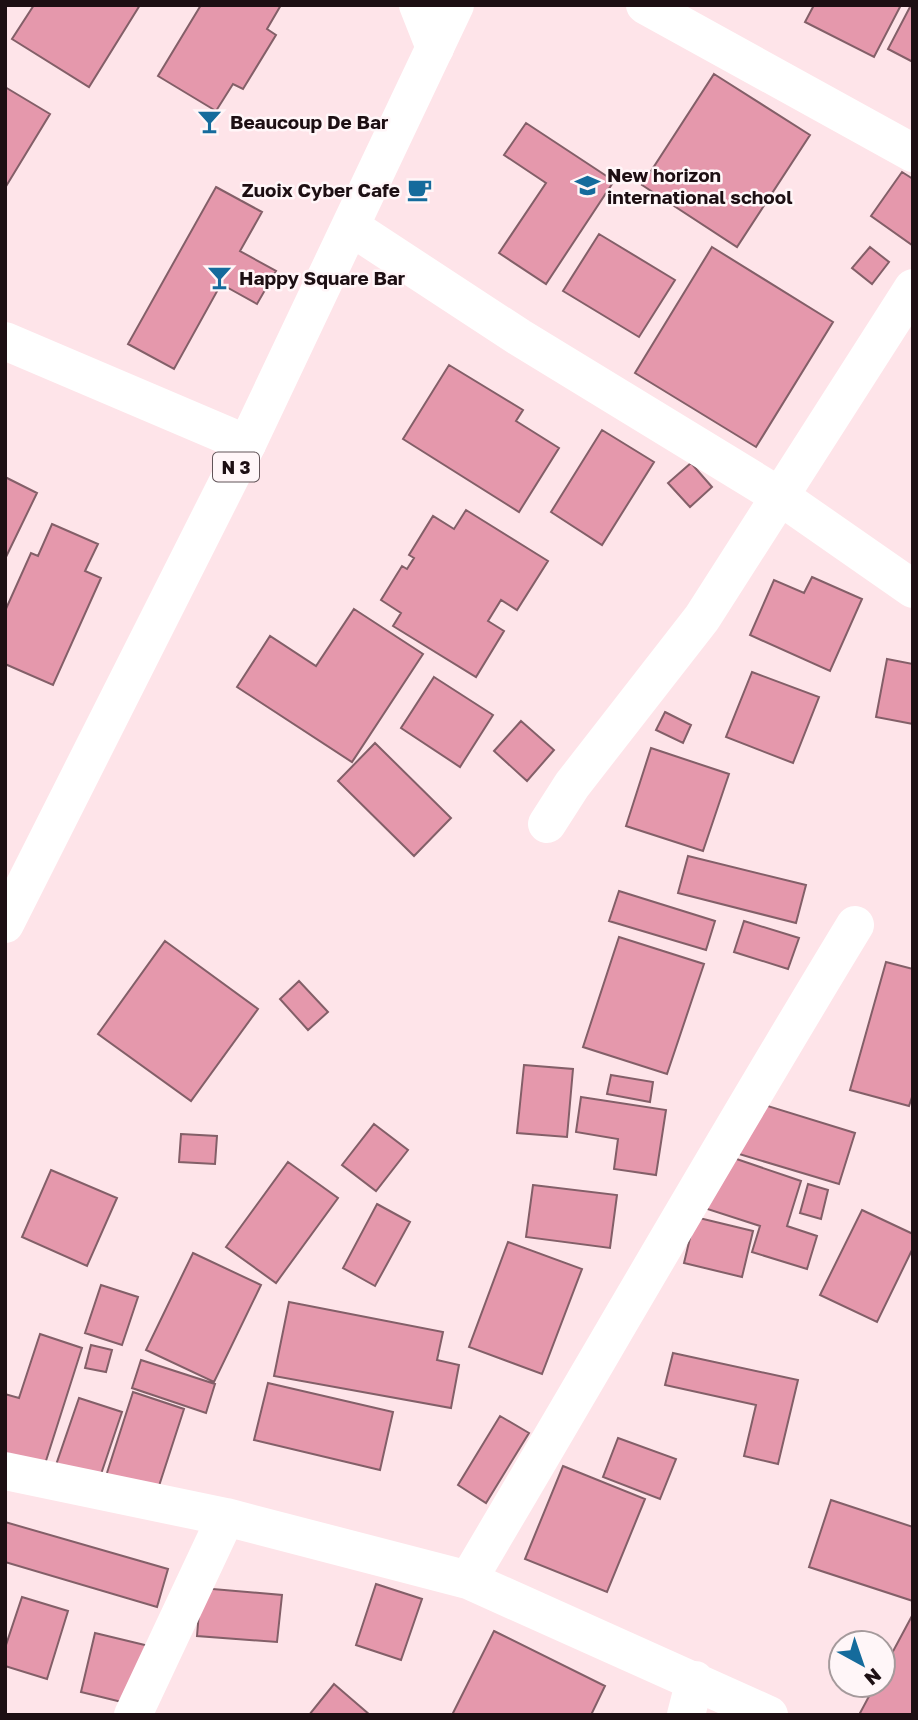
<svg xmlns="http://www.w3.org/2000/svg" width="918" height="1720" font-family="'Golos Text',sans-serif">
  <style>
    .building { fill: #e598ac; stroke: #835f68; stroke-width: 2 }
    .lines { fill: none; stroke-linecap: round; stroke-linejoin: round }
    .street { stroke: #fff; stroke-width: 38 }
    .highway { stroke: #fff; stroke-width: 38 }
    .labels { text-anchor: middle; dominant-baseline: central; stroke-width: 5; stroke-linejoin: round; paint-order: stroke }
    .shield { fill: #fff6f8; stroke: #615458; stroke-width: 2 }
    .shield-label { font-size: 18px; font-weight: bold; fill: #1d0f13 }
    .poi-label { font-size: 19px; font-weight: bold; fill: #1d0f13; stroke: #fff6f8; text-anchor: start }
  </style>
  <rect width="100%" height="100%" fill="#fee4e9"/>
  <path class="building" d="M34,5H140L89,87L12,39Z
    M201,5H281L267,29L276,35L243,89L233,84L216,111L158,76Z
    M814,5H901L874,57L805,22Z
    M911,5H913V62L888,49Z
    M714,74L810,135L737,247L642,185Z
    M5,87L50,114L5,188Z
    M526,123L614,181L546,284L499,253L546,183L504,155Z
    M902,172L913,179L912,245L871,216Z
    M216,187L262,212L240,251L276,271L257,304L221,284L174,369L128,344Z
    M599,234L675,280L639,337L563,291Z
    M712,247L833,322L756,447L635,373Z
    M870,247L889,262L872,284L852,268Z
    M449,365L523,410L516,421L559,448L519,512L403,439Z
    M602,430L654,462L602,545L551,512Z
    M691,463L712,487L690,507L668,483Z
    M5,477L37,493L5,559Z
    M466,510L548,561L517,610L501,600L488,621L504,631L476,677L393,626L401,613L381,600L402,566L407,569L414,558L409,555L433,516L454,529Z
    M52,524L98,544L85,571L101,578L53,685L5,664V611L31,553L38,556Z
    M812,577L862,599L830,671L750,635L774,580L804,593Z
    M354,609L423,654L352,762L237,687L270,636L316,666Z
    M887,659L913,664V724L876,717Z
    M752,672L819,697L793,763L726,737Z
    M434,677L493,715L460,767L401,728Z
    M665,712L691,725L683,743L656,730Z
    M521,721L554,750L527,781L494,751Z
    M375,743L451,818L414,856L338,781Z
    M651,748L729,774L703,851L626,826Z
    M688,856L806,885L796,923L678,893Z
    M619,891L715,921L706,950L609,921Z
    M744,921L799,938L788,969L734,952Z
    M619,937L704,964L667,1074L583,1047Z
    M165,941L258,1009L191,1101L98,1034Z
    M886,962L913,969V1094L909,1106L850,1090Z
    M299,981L328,1012L308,1030L280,999Z
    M524,1065L573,1069L567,1137L517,1133Z
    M611,1075L653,1082L650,1102L607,1094Z
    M581,1097L666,1110L656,1175L614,1169L618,1139L576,1132Z
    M742,1098L855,1133L839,1184L726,1150Z
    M374,1124L408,1150L376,1191L342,1165Z
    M181,1134L217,1136L215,1164L179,1162Z
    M719,1153L801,1181L787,1226L817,1236L807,1269L752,1252L760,1226L698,1206Z
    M288,1162L338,1198L276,1283L226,1247Z
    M51,1170L117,1198L87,1266L22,1237Z
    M808,1184L828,1190L821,1219L800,1213Z
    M533,1185L617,1195L610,1248L526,1237Z
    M377,1204L410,1222L375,1286L343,1268Z
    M862,1210L913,1234V1248L877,1322L820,1295Z
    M695,1217L753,1231L742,1277L684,1263Z
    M508,1242L582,1269L542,1374L469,1347Z
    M193,1253L261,1285L214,1382L146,1350Z
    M101,1285L138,1297L122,1345L85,1333Z
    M289,1302L443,1332L437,1360L459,1365L451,1408L274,1376Z
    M40,1334L82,1348L44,1467L5,1455V1394L19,1398Z
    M91,1345L112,1350L106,1372L85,1368Z
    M673,1353L798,1380L778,1464L744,1456L756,1405L665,1385Z
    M141,1360L215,1384L206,1413L132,1388Z
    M268,1383L393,1412L380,1470L254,1440Z
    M133,1392L184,1409L157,1492L106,1476Z
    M79,1398L122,1412L99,1480L56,1465Z
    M500,1416L529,1433L486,1503L458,1485Z
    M618,1438L676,1459L660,1499L603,1477Z
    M563,1466L645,1499L607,1592L525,1559Z
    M831,1500L913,1527V1601L809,1567Z
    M5,1522L168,1569L157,1607L5,1562Z
    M376,1584L422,1599L401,1660L356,1645Z
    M201,1588L282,1595L277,1642L197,1636Z
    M22,1597L68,1611L47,1679L5,1666V1648Z
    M913,1614V1715H859L875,1685H883V1670Z
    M494,1631L605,1686L591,1715H452Z
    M95,1633L149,1646L134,1705L81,1692Z
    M334,1684L370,1715H309Z"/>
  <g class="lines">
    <path class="street" d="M418,5L435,48
      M645,5L913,153
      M351,227L519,337L781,497L913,589
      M5,341L247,444
      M547,824L572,785L702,618L913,288
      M5,1471L226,1517L468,1580L769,1715
      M468,1580C597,1362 723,1142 855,925
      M133,1715L226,1517
      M686,1715L695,1680"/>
    <path class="highway" d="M5,924L247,444L455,5"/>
  </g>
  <defs>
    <symbol id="bar-bare" viewBox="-9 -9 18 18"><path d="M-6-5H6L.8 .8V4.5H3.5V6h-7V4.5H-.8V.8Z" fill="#156b9c" stroke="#fff6f8" stroke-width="2.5" paint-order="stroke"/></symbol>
    <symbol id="university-bare" viewBox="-9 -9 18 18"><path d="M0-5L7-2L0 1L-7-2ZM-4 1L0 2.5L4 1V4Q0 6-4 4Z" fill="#156b9c" stroke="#fff6f8" stroke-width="2.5" paint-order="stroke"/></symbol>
    <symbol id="cafe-bare" viewBox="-9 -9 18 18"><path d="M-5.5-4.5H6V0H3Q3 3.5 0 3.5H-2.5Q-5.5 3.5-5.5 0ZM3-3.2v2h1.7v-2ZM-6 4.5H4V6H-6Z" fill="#156b9c" stroke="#fff6f8" stroke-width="2.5" paint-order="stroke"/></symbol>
  </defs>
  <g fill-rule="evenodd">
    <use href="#bar-bare" x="192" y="104" width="35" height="35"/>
    <use href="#university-bare" x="570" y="168" width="35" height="35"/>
    <use href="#cafe-bare" x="402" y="172" width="35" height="35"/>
    <use href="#bar-bare" x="202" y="260" width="35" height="35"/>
  </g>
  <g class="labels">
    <rect class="shield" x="213" y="452.5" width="46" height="29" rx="5"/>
    <g class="shield-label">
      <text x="236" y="467">N 3</text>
    </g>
    <g class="poi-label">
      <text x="230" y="121">Beaucoup De Bar</text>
      <text x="607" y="174">New horizon<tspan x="607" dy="22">international school</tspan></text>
      <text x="400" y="189" text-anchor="end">Zuoix Cyber Cafe</text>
      <text x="239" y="277">Happy Square Bar</text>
    </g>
  </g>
  <rect width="918" height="1720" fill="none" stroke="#1d0f13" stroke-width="14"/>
  <g transform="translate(862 1664) rotate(140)"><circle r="33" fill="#fff6f8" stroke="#a59a9c" stroke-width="2"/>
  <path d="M0-5L12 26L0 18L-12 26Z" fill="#156b9c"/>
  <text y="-10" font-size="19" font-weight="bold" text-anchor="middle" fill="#1d0f13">N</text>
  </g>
</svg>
